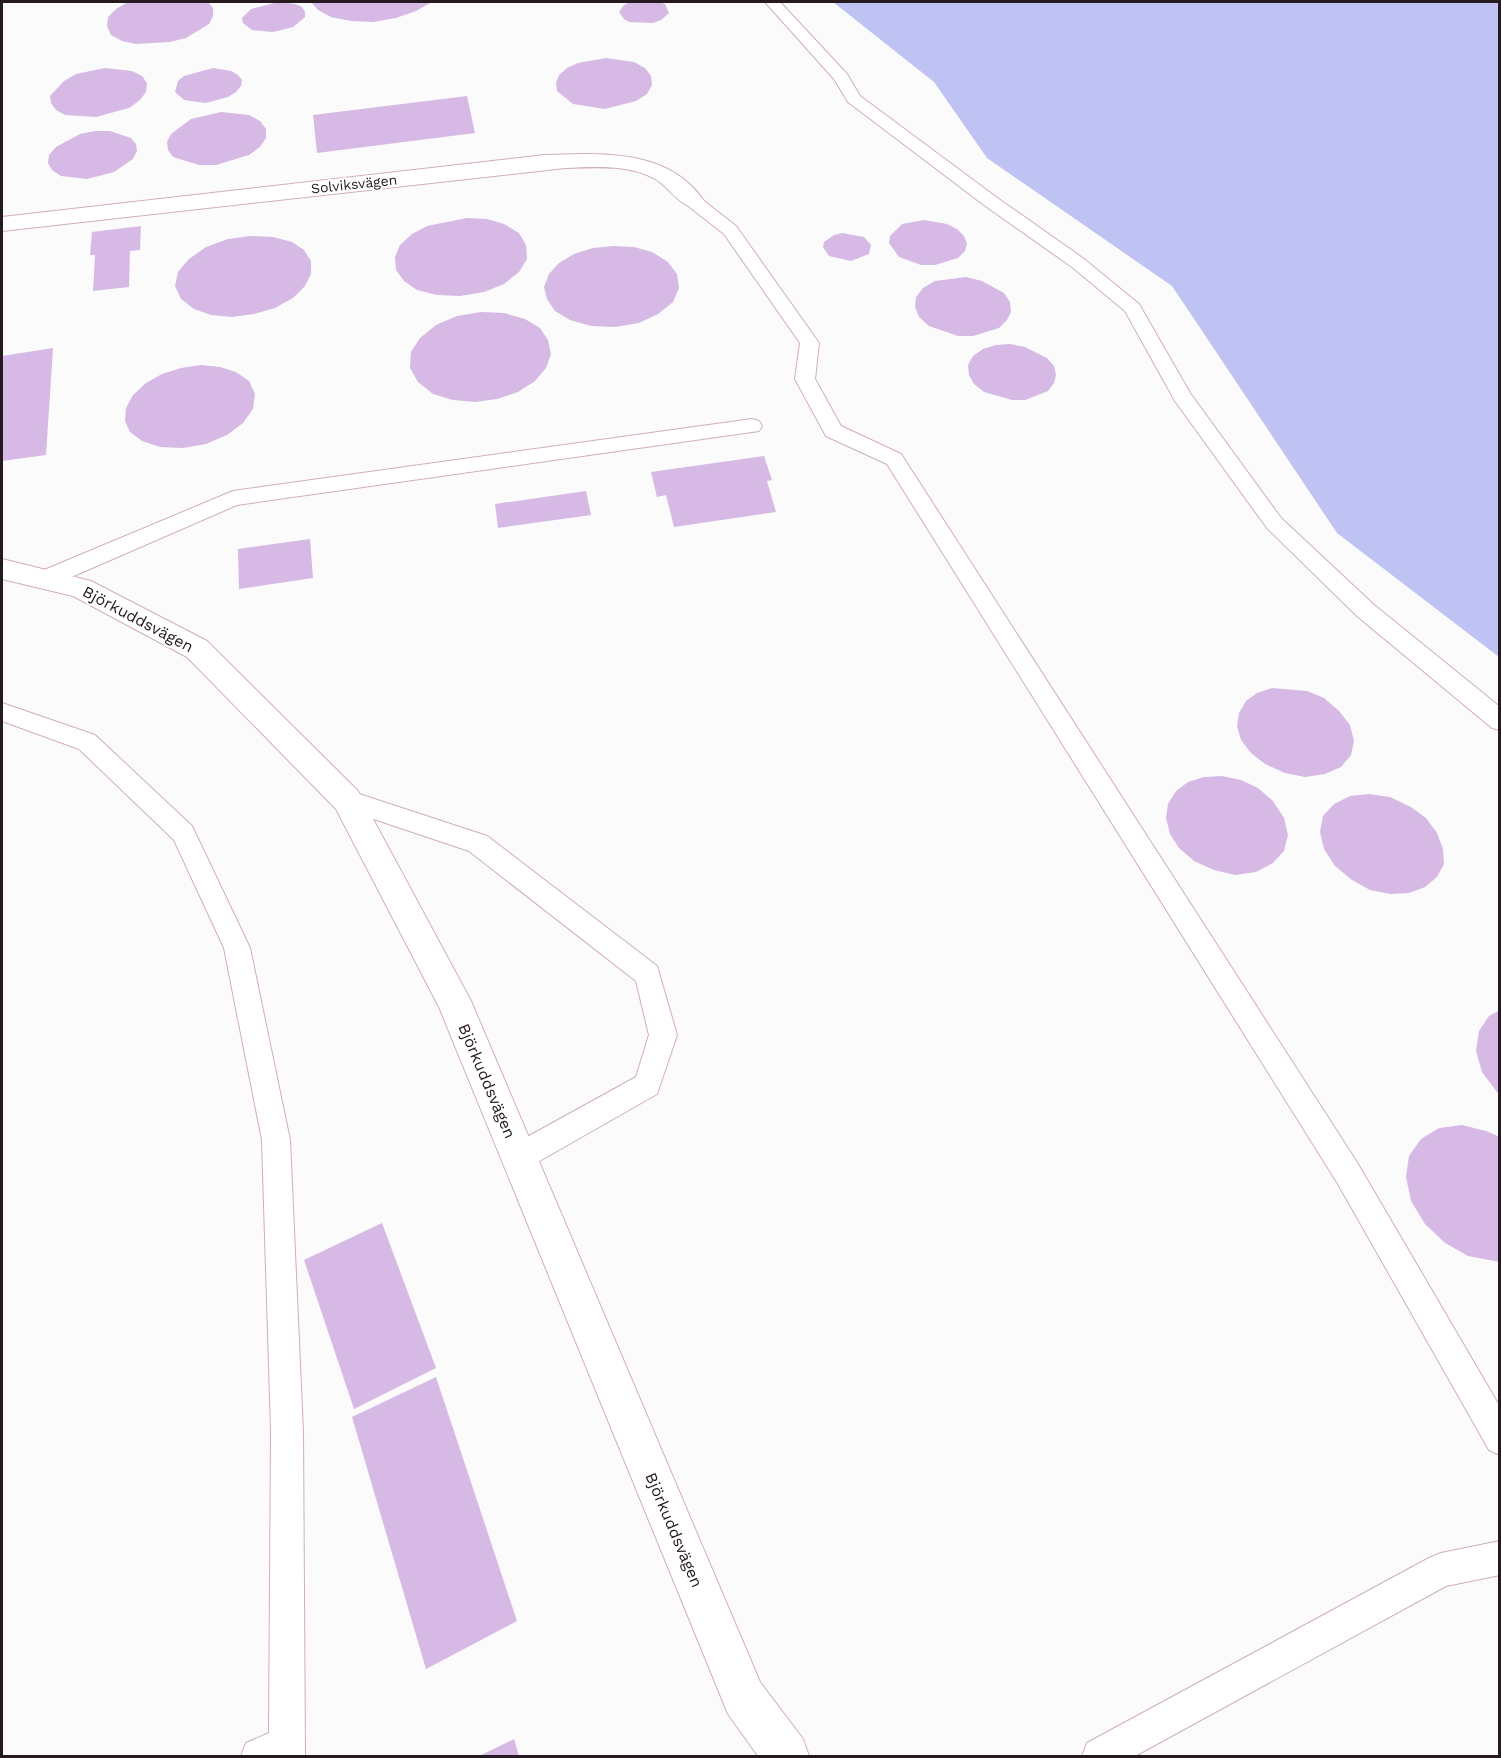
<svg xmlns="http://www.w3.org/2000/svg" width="1501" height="1758" font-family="'Work Sans',sans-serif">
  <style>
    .water { fill: #bfc3f3 }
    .building { fill: #d6b9e4 }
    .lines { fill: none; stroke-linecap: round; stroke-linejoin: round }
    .service-casing { stroke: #d1adbe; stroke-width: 2 }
    .minor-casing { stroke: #d1adbe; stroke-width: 2 }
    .service { fill: #fff; fill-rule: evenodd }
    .minor { fill: #fff; fill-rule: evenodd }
    .labels { text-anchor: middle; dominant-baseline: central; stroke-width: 4.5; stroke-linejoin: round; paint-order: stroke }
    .far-street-label { font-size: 14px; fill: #26191f; stroke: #fff }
    .street-label { font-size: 16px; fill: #26191f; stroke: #fff }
  </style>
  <rect width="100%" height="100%" fill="#fbfbfb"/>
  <path class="water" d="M833,2H1499V657L1337,533L1172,286L987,158L934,82Z"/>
  <path class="building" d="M128,2H208L213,8V16L209,24L186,38L170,42L136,44L122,41L111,35L107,26L108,17L116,9Z
    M278,2L295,4L302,7L305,12V17L293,27L273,32L252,30L243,23L242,18L251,9Z
    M311,2H432L416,11L396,18L373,22L351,21L331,17L318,10Z
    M630,2H659L665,4L669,13L661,20L653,23L629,22L624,19L619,12L624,5Z
    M606,58L634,62L645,68L651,76L652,85L647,94L636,101L605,109L573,104L557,91L556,83L559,75L567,68L578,63Z
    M105,68L132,71L142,76L147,83L146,92L140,100L129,108L96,117L65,115L56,110L51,103L50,96L64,81L76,74Z
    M213,68L231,71L238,75L242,80L241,86L236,92L228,97L206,103L184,100L175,92L178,81L184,76Z
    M467,96L475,133L317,153L313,115Z
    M221,112L249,115L260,121L266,129V138L260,147L249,155L216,165H199L173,157L168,150L167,142L171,134L191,119Z
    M95,131H110L131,138L136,144L137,151L133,159L114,172L87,179L61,176L52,170L48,163L49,155L56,147L80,134Z
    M467,218L487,219L504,224L519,233L526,245L527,259L519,272L504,284L484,292L460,296L437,295L417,290L404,281L396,270L395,257L400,245L412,234L427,226Z
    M924,220L947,224L957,229L964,236L967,244L965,251L958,258L935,265H921L899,257L889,243L890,236L902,224Z
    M141,226L140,250L130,251L129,287L93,291L95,255H90L92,232Z
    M842,233L864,237L871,245L869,254L851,261L829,256L823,247L824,242L834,235Z
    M250,236L273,237L292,242L304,250L311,261V274L305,286L293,298L275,308L254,314L232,317L211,315L194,309L181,299L175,286L178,272L189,259L206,247L228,239Z
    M613,246L634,247L652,252L668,262L677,274L679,288L673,302L658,314L639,323L615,327L591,326L570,320L555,311L547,299L544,287L549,274L559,263L574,254L593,248Z
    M966,277L982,281L1004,293L1010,302L1011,312L1007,320L999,328L973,336H958L929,326L919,317L915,307L916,297L923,288L935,281Z
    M481,312L504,313L525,319L540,328L548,340L551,354L546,368L535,381L518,392L497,399L475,402L453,400L433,394L418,382L410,368L411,352L420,338L436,325L457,316Z
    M1010,344L1025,347L1047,358L1054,366L1056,375L1054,383L1048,391L1025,400H1012L984,392L974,384L969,375L968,365L973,356L983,349L996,345Z
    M53,348L46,455L2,461V356Z
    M201,365L220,367L236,372L249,381L255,394L253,409L243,423L227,435L206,444L183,448L160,447L142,441L130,432L125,421L126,408L133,395L146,383L162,374L181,368Z
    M764,456L772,480L767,481L776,512L674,527L666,495L657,497L651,472Z
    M586,491L591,515L498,528L495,504Z
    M310,539L313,578L239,589L238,549Z
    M1272,688L1307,691L1324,698L1339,711L1350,725L1354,741L1351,755L1341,767L1325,774L1305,777L1285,773L1265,764L1251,753L1241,740L1237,726L1239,713L1246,701L1257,693Z
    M1222,776L1241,780L1258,788L1273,801L1284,818L1288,835L1284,851L1273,863L1256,872L1235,875L1214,870L1194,861L1179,848L1170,834L1166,818L1168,804L1176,791L1188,782L1204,777Z
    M1369,794L1390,797L1411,807L1426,818L1437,833L1443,849L1444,864L1437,877L1425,887L1409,893L1390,894L1370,890L1352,880L1335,866L1324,849L1320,832L1323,816L1334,804L1350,796Z
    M1500,1010V1096L1482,1072L1476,1051L1479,1031L1489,1016Z
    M1462,1125L1486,1131L1500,1137V1262L1468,1256L1445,1243L1425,1224L1411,1201L1406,1177L1409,1156L1421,1139L1439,1128Z
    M382,1223L436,1368L354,1409L304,1260Z
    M436,1377L517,1621L426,1669L352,1417Z
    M514,1739L519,1756H479Z"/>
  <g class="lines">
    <defs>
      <path id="service" d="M765,2H780L847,74L860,96L996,197L1084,259L1139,304L1190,393L1281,518L1373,604L1500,707V730L1492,728L1357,616L1267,528L1175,401L1125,311L1072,267L984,205L848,102L834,79Z
        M693,196L699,197L736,226L819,343L815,379L841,426L901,454L1358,1164L1500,1407V1455L1489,1450L1338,1184L887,464L826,436L795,379L800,343L724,234L687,205L684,201L687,197Z
        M752,419L759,421L762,426L759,431L237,505L53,585L45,587L37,585L34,579L37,573L233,491Z
        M2,703L95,735L192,826L250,948L290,1140L303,1431L305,1756H241L246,1743L269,1733L271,1431L262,1140L224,948L174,840L79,749L2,721Z
        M347,790L487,836L657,966L677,1035L657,1094L529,1167L519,1171L509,1167L505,1157L509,1147L636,1077L649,1035L636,981L469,851L338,807L335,800L338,793Z
        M1500,1541V1575L1446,1586L1135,1756H1082L1087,1743L1429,1558L1441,1553Z"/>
      <path id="minor" d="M586,154C631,154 677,161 704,201L701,206C681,211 671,188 655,179C628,164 595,167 565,168L2,231V217L545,155Z
        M2,559L91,581L207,641L358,791L471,1001L760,1682L803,1739L809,1756H758L728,1714L439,1007L336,809L187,657L73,596L2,579Z"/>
    </defs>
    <use href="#service" class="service-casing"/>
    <use href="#minor" class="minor-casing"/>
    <use href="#service" class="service"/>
    <use href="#minor" class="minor"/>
  </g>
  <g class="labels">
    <g class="far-street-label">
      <text transform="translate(354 184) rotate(-6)">Solviksvägen</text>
    </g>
    <g class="street-label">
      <text transform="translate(138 619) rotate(28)">Björkuddsvägen</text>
      <text transform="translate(487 1081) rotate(67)">Björkuddsvägen</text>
      <text transform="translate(674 1530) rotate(67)">Björkuddsvägen</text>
    </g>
  </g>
  <rect width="1501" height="1758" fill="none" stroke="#26191f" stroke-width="6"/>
</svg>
